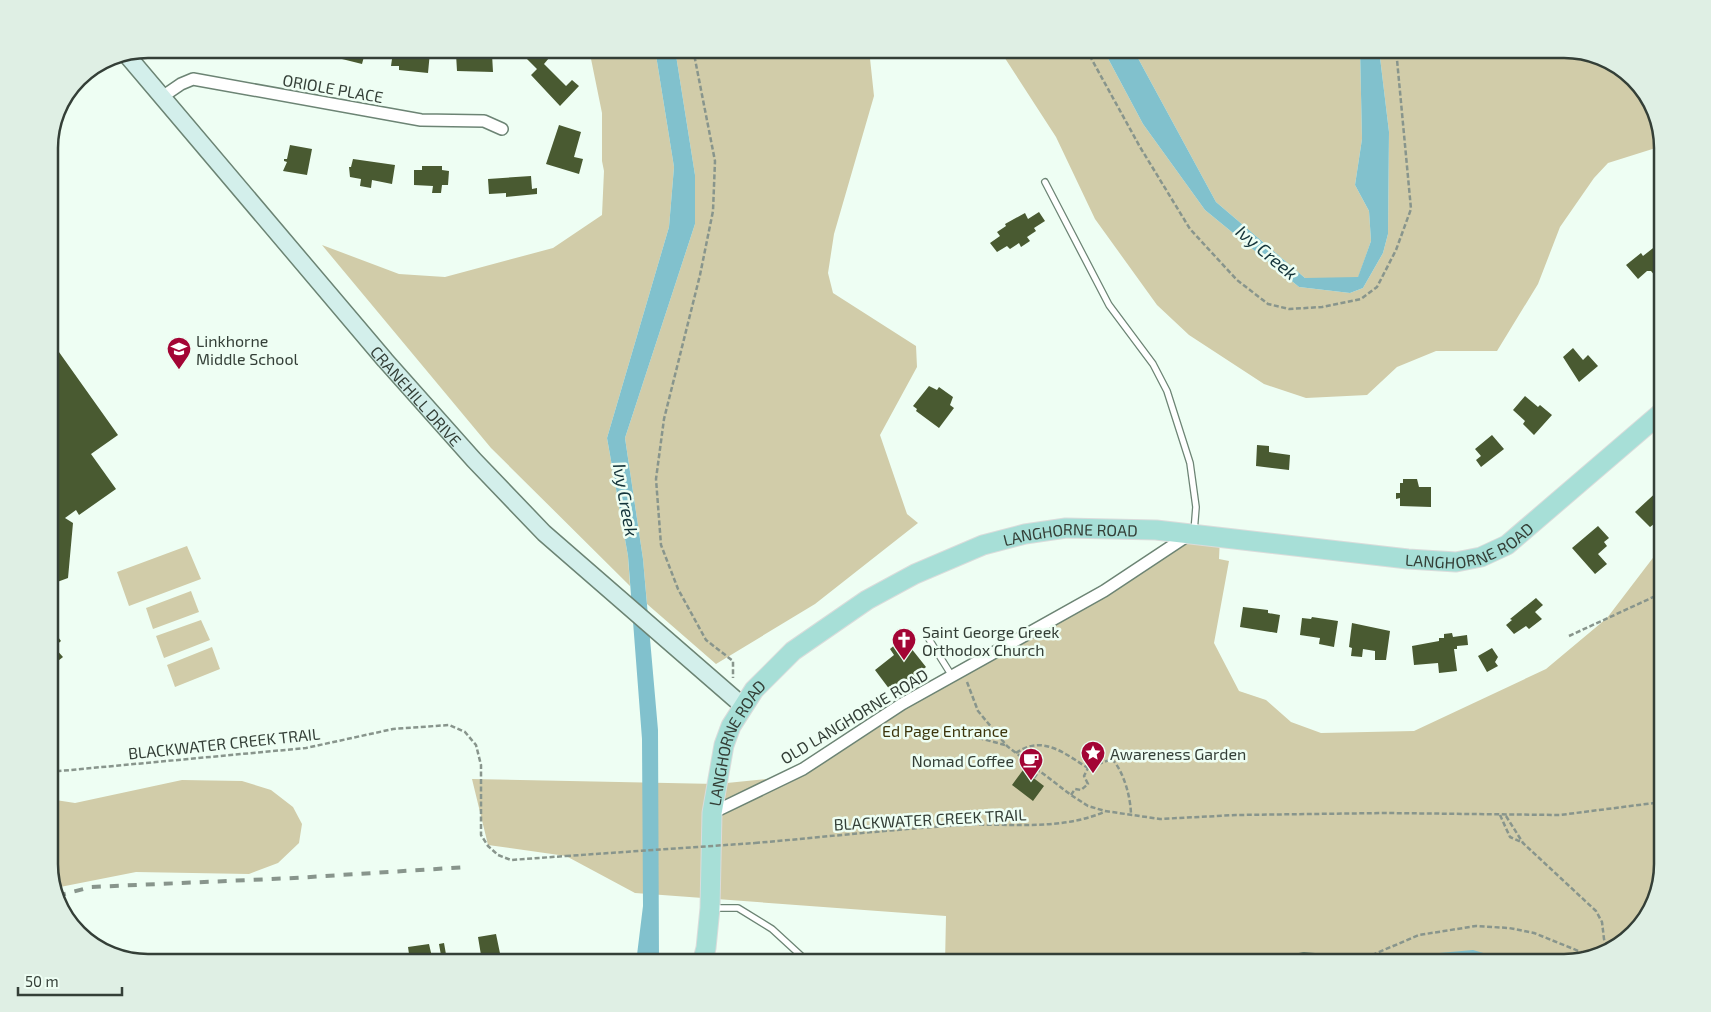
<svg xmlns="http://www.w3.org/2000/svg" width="1711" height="1012" font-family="'Exo 2',sans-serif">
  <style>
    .green { fill: #d1cca9 }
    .water { fill: #81c1cd }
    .building { fill: #495a31 }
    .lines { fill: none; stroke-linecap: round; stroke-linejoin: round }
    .service-casing { stroke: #6c8474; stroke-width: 8 }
    .minor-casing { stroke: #6c8474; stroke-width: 14 }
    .secondary-casing { stroke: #6c8474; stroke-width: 19 }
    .primary-casing { stroke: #dadcdb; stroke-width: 21 }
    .path { stroke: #88958c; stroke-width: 2.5; stroke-dasharray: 5 2.5; stroke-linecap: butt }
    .service { stroke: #fff; stroke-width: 5.5 }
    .minor { stroke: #fff; stroke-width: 11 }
    .secondary { stroke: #d3efeb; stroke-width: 16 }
    .primary { stroke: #a7dfd7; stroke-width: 19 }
    .rail { stroke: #88958c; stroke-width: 4; stroke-dasharray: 9 9; stroke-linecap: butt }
    .path-bridge { stroke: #88958c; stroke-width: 2.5; stroke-dasharray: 5 2.5; stroke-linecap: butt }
    .labels { text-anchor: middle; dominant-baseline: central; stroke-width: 5; stroke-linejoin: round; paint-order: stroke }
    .street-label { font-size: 16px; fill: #343f37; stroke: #eefef3 }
    .poi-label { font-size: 16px; fill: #343f37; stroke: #eefef3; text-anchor: start }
    .park-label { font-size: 16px; fill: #3c350c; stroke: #eefef3 }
    .water-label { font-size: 18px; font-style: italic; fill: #14343a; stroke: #eefef3 }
    .rim { fill: none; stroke: #343f37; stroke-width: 2.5 }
  </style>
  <rect width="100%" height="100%" fill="#eefef3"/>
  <path class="green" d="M589,49H655L674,167L669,227L607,438L628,556L630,586L491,448L322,245L399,274L445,277L553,248L602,215L604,171L602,161V113Z
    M675,49H869L874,96L834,234L828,273L833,293L916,346L917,367L880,435L907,514L918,523L815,604L716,664L647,604L643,559L625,438L695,224V175Z
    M999,49H1103L1143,124L1205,210L1299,287L1350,293L1363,288L1383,253L1388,234L1389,132L1379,49H1564L1588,55L1629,78L1649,98L1662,146L1608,163L1594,178L1560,227L1538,284L1497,351H1436L1397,367L1367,395L1306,398L1264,384L1189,335L1157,305L1095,219L1056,137Z
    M1133,49H1360L1362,139L1355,185L1369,211L1371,241L1358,278H1305L1216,202Z
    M1190,534L1220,537L1219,559L1229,561L1214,643L1239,691L1266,700L1291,722L1321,733L1414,731L1546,669L1607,618L1662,546V865L1649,914L1613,950L1564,963H945L946,916L635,893L566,856L488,845L472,779L717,784L786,777Z
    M187,546L201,579L129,606L117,572Z
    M191,591L199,612L153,629L146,608Z
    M201,620L210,640L164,658L156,636Z
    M212,647L220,669L175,687L167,665Z
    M182,780L242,781L271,790L293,807L302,824L299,843L278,863L249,874L136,872L55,888L49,871V799L75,803Z"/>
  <path class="water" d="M655,49H675L695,175V224L625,438L643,559L658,730L659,963H636L643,906L642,739L628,556L607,438L669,227L674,167Z
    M1103,49H1133L1216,202L1305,278L1358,277L1371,241L1369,211L1355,185L1362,139L1360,49H1379L1389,132L1388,234L1383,253L1363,288L1350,293L1299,287L1205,210L1143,124Z
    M1473,950L1518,963H1416L1439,953Z"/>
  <path class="building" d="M278,49H301L300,54Z
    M331,49H366L362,64L330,56Z
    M401,49L430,52L428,73L399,70V66H391L393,52L401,53Z
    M536,49H540L549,58L544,64L566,86L572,80L579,86L560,106L531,75L537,69L526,58Z
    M456,54H492L493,72L457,71Z
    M559,125L581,132L574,157L583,159L579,174L546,164Z
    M290,145L312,149L307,175L283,171L287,162L284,161V159H287Z
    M353,159L395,165L392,184L372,180L371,188L360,186L361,179L350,177L349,167H351Z
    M422,166H442V170L449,171L448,185H442L441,193H432L433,186L414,185V170H422Z
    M531,176L532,189L537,188V194L506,197V193L489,194L488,179Z
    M1039,212L1045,221L1034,228L1036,231L1027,237L1030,241L1021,247L1019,243L1010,249L1007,246L997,252L990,243L1000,236L997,232L1006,226L1005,224L1025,213L1028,219Z
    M1662,241V272L1656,277L1651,271H1647L1638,279L1626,265L1641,253L1643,256Z
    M49,338L118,435L91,454L116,489L79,515L76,510L65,518L73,523L68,578L49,585Z
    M1573,348L1583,360L1588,355L1598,366L1579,382L1563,357Z
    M929,386L937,390L939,387L953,397L950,405L954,408L939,428L916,411L917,409L913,406Z
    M1525,396L1538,407L1540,405L1552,415L1534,435L1523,424L1525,421L1513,410Z
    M1492,435L1504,449L1481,467L1476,460L1481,456L1475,449Z
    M1257,445L1269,446V452L1290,455L1289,470L1256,466Z
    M1662,471V518L1650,527L1635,512L1661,488L1653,479Z
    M1403,479H1417L1419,487H1431V507L1400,506V498L1396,499V493H1400V483H1403Z
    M1598,526L1609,538L1604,542L1607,546L1598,554L1607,564L1595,574L1572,548Z
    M1536,598L1543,605L1535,612L1542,619L1529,629L1526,626L1514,634L1506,625L1512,620L1510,619Z
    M1243,607L1268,610V613L1280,615L1277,633L1240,627Z
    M1312,617L1338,621L1334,647L1319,644L1320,638L1300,635L1302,618L1311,619Z
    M1352,623L1390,631L1386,660H1375V651L1363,649L1362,657L1351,656L1352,648L1349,647Z
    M49,625L61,641L54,647L63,657L49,668Z
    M1452,633L1453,637L1467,635L1468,645L1457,646V649H1454L1457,671L1439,673L1438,663L1414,665L1412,646L1439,641V638H1444V634Z
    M903,638L926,667L893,694L875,670L894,655L890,649Z
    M1492,648L1498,657L1495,662L1498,666L1487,672L1478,656Z
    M1023,770L1044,786L1033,801L1012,785Z
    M496,934L502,963H474L482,961L478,937Z
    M444,943L447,960L442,961L439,944Z
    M429,944L432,957L410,961L408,947Z
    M471,955L472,963H468L467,956Z"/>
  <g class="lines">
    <defs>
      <path id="service" d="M1045,182L1109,305L1153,364L1167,391L1190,463L1196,507L1194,532
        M927,636L952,676
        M713,908H738L772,929L809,963
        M1273,963L1304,956L1358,961"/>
      <path id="minor" d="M162,97L181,84L193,79L421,120L484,121L502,129
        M712,813L803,769L902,704L1104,591L1190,534"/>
      <g id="secondary">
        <path id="s1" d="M125,53L385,360L474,460L544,533L743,706"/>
      </g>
      <g id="primary">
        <path id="s2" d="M702,963L706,948L710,908L712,813L724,745L731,726L754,690L793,651L867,600L915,574L983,545L1025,534L1066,528L1156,530L1408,559L1456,562L1481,557L1507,545L1662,412"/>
      </g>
    </defs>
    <use href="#service" class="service-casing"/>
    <use href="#minor" class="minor-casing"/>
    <use href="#secondary" class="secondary-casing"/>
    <use href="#primary" class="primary-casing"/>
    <path class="path" d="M693,49L715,161L713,211L700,275L664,419L656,479L661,545L678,589L706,640L733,661V678
      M1086,49L1140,147L1190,229L1237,280L1268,304L1289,309L1322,307L1361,299L1377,287L1396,250L1411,209L1396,49
      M1569,636L1662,593
      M967,682L978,711L1007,746L1071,795L1088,806L1105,811L1160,819L1236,815L1385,813L1560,815L1662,802
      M964,734L1005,745
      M1016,753C1043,734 1065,754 1088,768L1112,759C1124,772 1131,798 1131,816
      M49,772L306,748L393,729L449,725L465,732L476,745L481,765V835L488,846L498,855L511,860L566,856
      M1034,778L1039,771
      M1071,795L1075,789L1081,790L1088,784L1084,776L1088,768
      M1500,815L1510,837L1521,842
      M1506,816L1523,843L1596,911L1602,922L1604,939L1611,951
      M755,843C825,837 895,829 964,825C1011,823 1059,831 1104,812
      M1365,958L1419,935L1476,926L1509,928L1534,933L1591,956"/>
    <use href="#service" class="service"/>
    <use href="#minor" class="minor"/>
    <use href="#secondary" class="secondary"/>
    <use href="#primary" class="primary"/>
    <path class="rail" d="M57,896L91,887L294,878L467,867"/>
    <path class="path-bridge" d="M566,856L755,843"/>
  </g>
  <defs>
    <symbol id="school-pin" viewBox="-11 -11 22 30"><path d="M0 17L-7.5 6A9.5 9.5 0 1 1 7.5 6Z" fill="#a30535" stroke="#eefef3"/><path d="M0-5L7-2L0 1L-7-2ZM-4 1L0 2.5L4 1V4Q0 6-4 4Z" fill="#fff"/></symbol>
    <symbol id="church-pin" viewBox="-11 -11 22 30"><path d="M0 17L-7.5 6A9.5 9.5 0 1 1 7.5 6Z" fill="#a30535" stroke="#eefef3"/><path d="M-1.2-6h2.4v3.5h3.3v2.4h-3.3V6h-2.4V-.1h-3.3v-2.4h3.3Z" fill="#fff"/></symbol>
    <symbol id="sight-pin" viewBox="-11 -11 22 30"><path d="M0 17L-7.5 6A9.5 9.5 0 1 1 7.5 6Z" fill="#a30535" stroke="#eefef3"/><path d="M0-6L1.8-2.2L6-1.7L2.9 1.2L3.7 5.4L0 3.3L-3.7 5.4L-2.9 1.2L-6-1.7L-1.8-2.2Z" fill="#fff"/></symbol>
    <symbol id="cafe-pin" viewBox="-11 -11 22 30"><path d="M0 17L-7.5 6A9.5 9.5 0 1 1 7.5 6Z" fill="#a30535" stroke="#eefef3"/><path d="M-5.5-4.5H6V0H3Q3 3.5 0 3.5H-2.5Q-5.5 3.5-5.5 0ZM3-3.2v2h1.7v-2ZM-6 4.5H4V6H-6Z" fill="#fff"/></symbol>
  </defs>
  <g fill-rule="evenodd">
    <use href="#school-pin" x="165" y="335" width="28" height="38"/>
    <use href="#church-pin" x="890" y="626" width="28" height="38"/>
    <use href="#sight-pin" x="1079" y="739" width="28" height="38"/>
    <use href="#cafe-pin" x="1017" y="746" width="28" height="38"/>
  </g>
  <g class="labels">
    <g class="street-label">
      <text transform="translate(333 88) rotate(10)">ORIOLE PLACE</text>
      <text stroke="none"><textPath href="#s1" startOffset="450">CRANEHILL DRIVE</textPath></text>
      <text stroke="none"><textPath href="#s2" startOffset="645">LANGHORNE ROAD</textPath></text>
      <text stroke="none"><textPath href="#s2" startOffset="1050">LANGHORNE ROAD</textPath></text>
      <text transform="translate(854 716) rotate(-31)">OLD LANGHORNE ROAD</text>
      <text transform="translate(224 743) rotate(-6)">BLACKWATER CREEK TRAIL</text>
      <text stroke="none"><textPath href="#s2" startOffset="226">LANGHORNE ROAD</textPath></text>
      <text transform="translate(930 819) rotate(-3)">BLACKWATER CREEK TRAIL</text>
    </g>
    <g class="poi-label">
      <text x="196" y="340">Linkhorne<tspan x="196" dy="18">Middle School</tspan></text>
      <text x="922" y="631">Saint George Greek<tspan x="922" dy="18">Orthodox Church</tspan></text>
      <text x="1110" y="753">Awareness Garden</text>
      <text x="1014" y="760" text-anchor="end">Nomad Coffee</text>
    </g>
    <g class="park-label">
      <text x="945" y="730">Ed Page Entrance</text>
    </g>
    <g class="water-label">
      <text transform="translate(1267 252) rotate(40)">Ivy Creek</text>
      <text transform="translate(626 500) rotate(80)">Ivy Creek</text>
    </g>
  </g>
  <path d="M0 0H1711V1012H0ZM148 58H1564A90 90 0 0 1 1654 148V864A90 90 0 0 1 1564 954H148A90 90 0 0 1 58 864V148A90 90 0 0 1 148 58Z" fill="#dfefe4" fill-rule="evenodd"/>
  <path class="rim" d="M148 58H1564A90 90 0 0 1 1654 148V864A90 90 0 0 1 1564 954H148A90 90 0 0 1 58 864V148A90 90 0 0 1 148 58Z"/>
  <path d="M18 987v8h104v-8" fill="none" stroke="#343f37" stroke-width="2.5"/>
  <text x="25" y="987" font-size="15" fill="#343f37" stroke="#eefef3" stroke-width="4" paint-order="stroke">50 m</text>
</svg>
